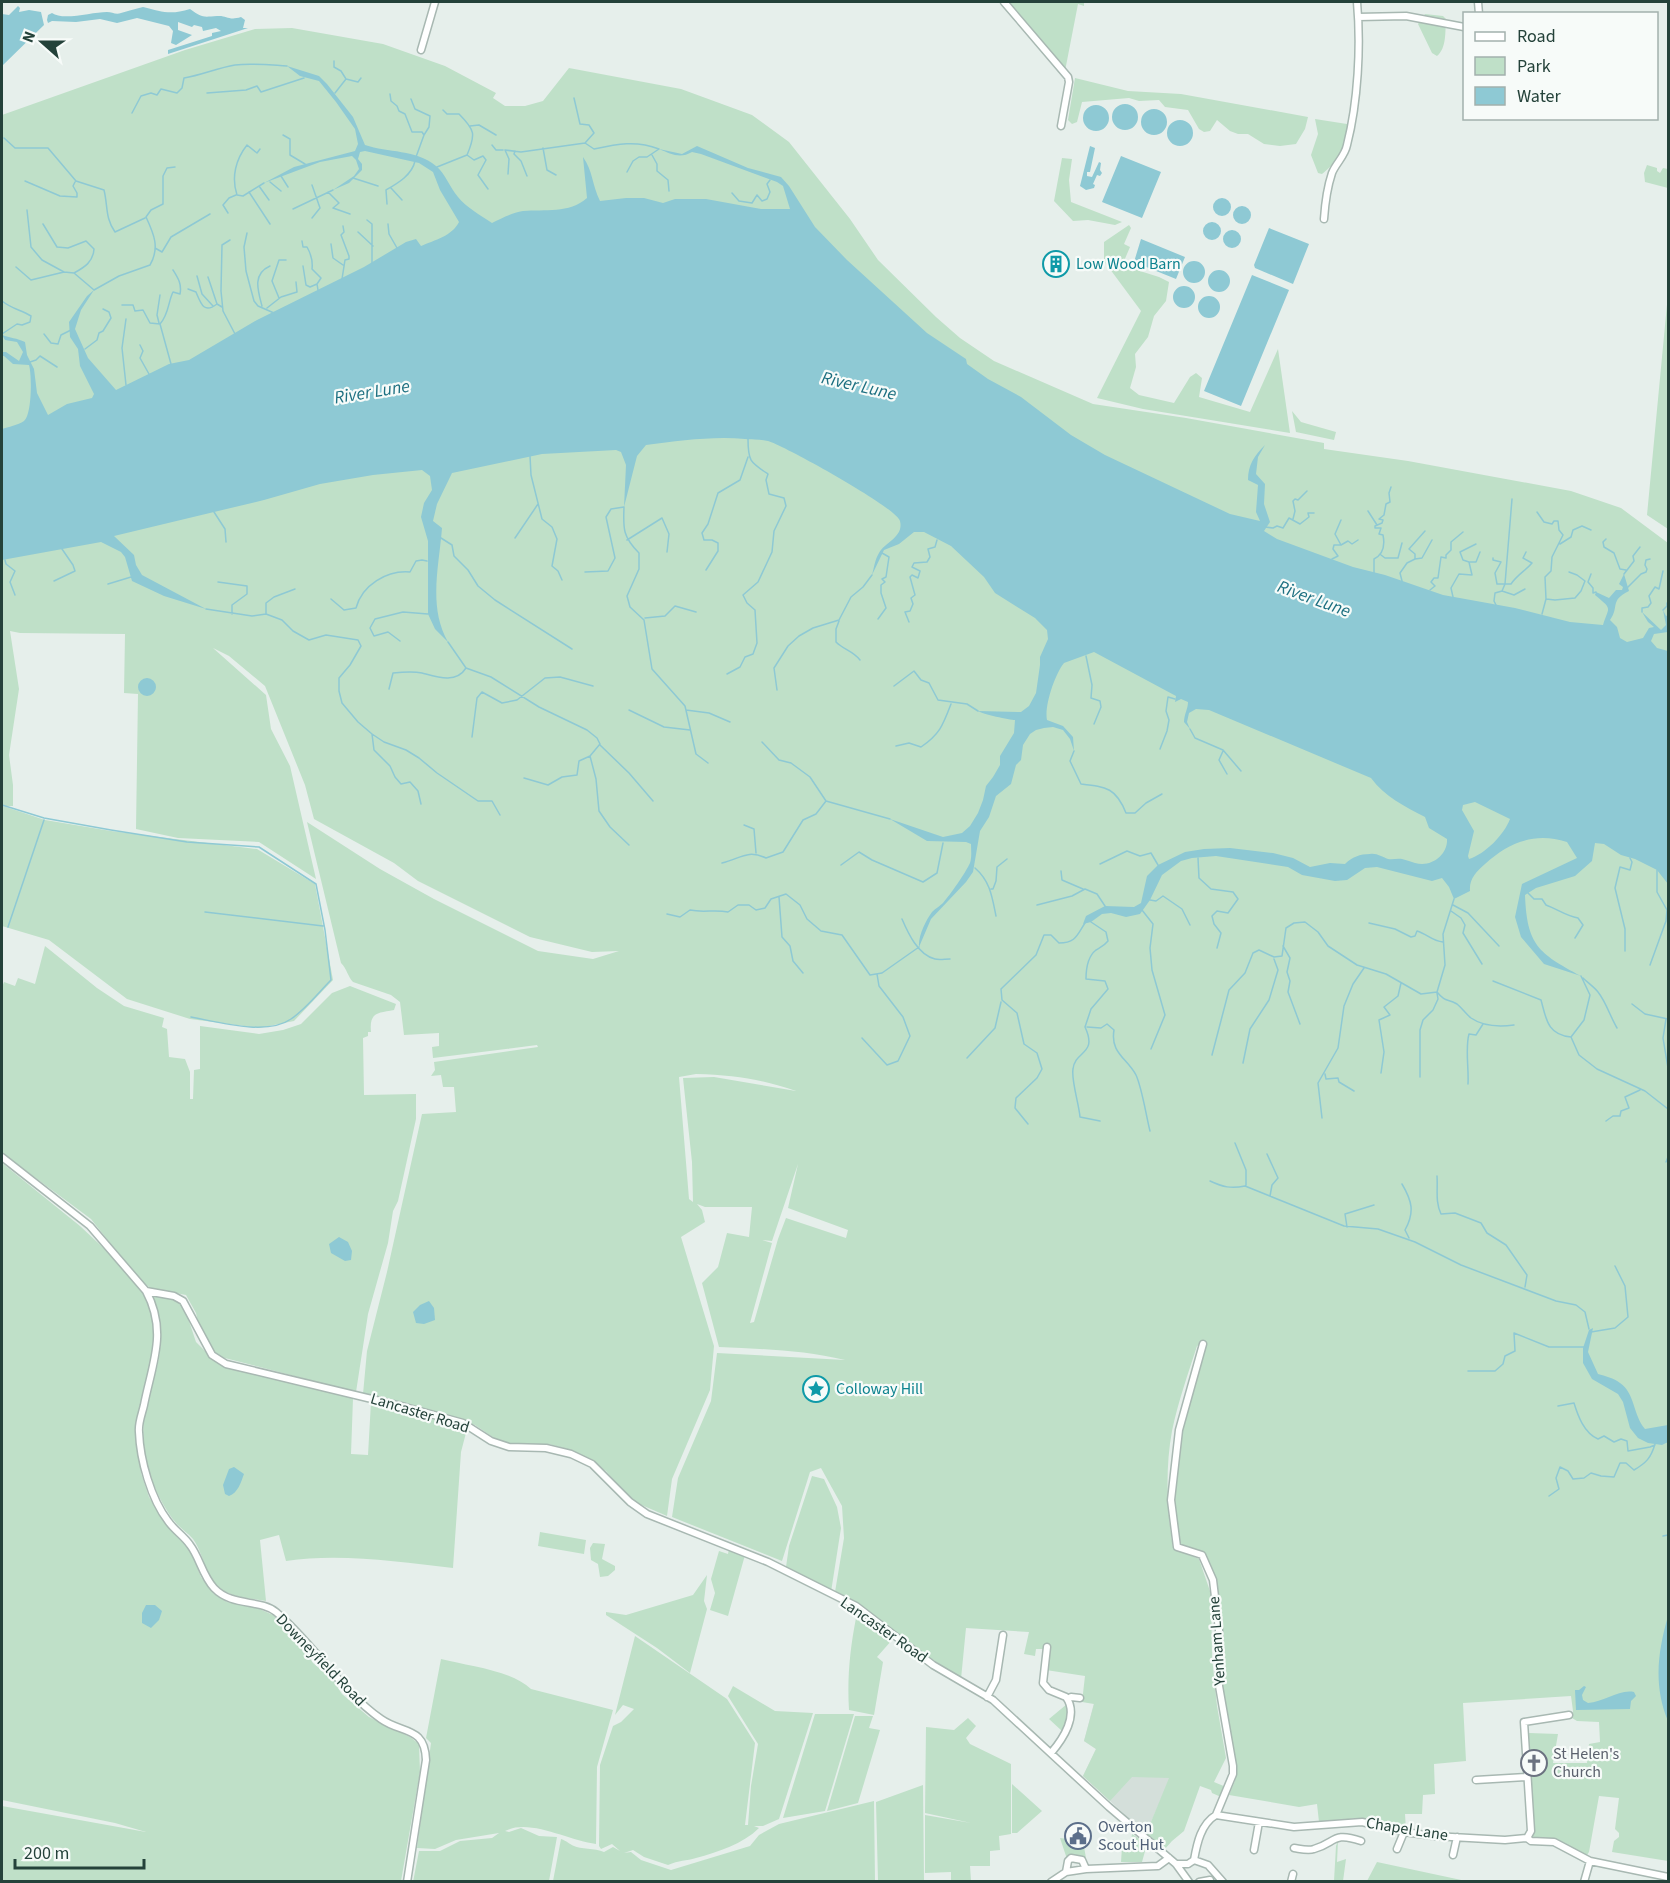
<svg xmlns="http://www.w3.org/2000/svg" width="1670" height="1883" font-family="'Source Sans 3',sans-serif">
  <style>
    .built { fill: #d4dfda }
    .green { fill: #bfe0c8; fill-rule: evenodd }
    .water { fill: #8ec9d4; fill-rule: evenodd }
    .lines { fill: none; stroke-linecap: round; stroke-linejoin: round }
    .stream { stroke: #8ec9d4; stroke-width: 1.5 }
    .minor-casing { stroke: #a8b8b2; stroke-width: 9 }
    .minor { stroke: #fff; stroke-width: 6 }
    .labels { text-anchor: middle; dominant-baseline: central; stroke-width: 4.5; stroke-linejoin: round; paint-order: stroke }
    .culture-label { font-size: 16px; fill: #0d838f; stroke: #f7fbf9; text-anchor: start }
    .street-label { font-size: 16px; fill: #24423a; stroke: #f7fbf9 }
    .worship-label { font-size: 16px; fill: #5b616d; stroke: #f7fbf9; text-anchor: start }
    .service-label { font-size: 16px; fill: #4e5e75; stroke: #f7fbf9; text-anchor: start }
    .water-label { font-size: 18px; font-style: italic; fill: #1c6f80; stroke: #f7fbf9 }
  </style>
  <rect width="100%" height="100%" fill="#e6efeb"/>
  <path class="built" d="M1094,1703L1172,1773L1146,1834L1083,1776L1096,1749L1084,1741Z"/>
  <path class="green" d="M1008,2H1084V6L1078,4L1065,71Z
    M1425,14L1443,16L1446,19C1445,30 1447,48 1437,56L1432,53L1418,24Z
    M292,28L383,44L445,66L496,93L493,98L505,106H525L543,101L569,68L681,89L752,115L789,142L850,219L878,260L936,317L960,338L994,361L1093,404L1186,418L1324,443V449L1408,461L1571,491L1621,508L1668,543V690L1584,668L968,411L2,500V115L185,50L255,29Z
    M1075,78L1128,91L1181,94L1308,117L1305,129L1296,144L1280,146L1264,144L1248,134H1238L1230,131L1217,120L1210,131L1204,132L1199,129L1188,110L1165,107L1159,100L1139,101L1129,98L1082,102L1077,122L1072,124L1068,120Z
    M1315,119L1347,124C1349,145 1337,163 1322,174L1318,173L1311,155L1318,134Z
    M1062,158L1072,159L1069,180L1071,202L1122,222L1115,225L1088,220L1073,221L1054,201Z
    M1647,165L1657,168V171L1660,173L1663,168L1668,169V188L1645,182L1644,173Z
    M1129,225L1131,228L1124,244L1130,247L1124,261L1140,271L1159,277L1169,282L1166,301L1154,316L1148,337L1135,354L1136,367L1130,388L1139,395L1174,403L1190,377L1196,373L1202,378L1199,397L1250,412L1278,349L1290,433L1143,409L1097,398L1141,311L1104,261V242Z
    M1668,294V529L1647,515Z
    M690,392L1668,749V1861L1612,1852L1614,1841L1619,1837V1833L1615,1829L1619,1798L1599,1796L1589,1852L1587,1855L1557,1841L1533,1839L1531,1790L1527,1763L1529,1733L1558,1734L1553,1763H1587L1589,1744L1600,1742L1599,1722L1577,1721L1572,1718L1573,1711L1571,1696L1463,1703L1466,1761L1434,1764L1435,1794L1423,1795L1422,1814H1405L1406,1830L1359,1818L1319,1822L1317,1804L1299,1807L1229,1795L1235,1781L1236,1765L1222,1682L1215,1576L1203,1551L1179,1545L1174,1500L1182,1430L1206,1342L1197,1346C1188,1374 1178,1402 1172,1431C1165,1469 1167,1510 1173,1548L1199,1559L1211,1594L1212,1657L1217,1706L1226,1758L1214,1782L1226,1787L1221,1797L1212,1793L1211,1790L1200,1786L1184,1831L1172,1841L1164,1850L1146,1834L1169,1778L1132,1777L1110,1801L1083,1776L1096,1749L1084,1741L1094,1704L1082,1702L1085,1676L1046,1670L1050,1645L1045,1644L1043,1649H1036L1035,1656L1024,1654L1029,1632L966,1628L961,1679L835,1592L844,1538L842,1506L821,1468L810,1472L782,1561L672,1517L678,1478L711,1401L717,1353L845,1360C803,1350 762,1349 719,1347L702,1283L718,1267L727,1233L749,1237L752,1207H705L697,1204L702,1210L705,1222L681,1237L714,1346L710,1390L672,1479L667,1516L630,1500L606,1471L571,1450L549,1444H515L500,1442L475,1425L363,1394L367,1351L387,1272L422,1114L456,1112L454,1087H443L441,1075L431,1076L435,1070L434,1062L538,1047L537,1045L433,1058L432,1047L439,1046V1033L404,1035L400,1002L391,995L353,982C348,977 347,969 341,963L307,822L380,869L434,899L538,951L593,959L619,951L592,952L530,937L418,881L394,863L314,819L305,785L265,686L229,656L213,648L266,695L271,729L290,766L316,879L259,842L178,838L136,829L138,694L124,693L125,634L20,633L10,631L19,689L9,755L13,785V806H3L45,820L111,831L257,849L315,884L333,980L294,1021L259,1028L190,1019L127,999L49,940L2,926V545ZM696,1074C734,1075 760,1079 796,1091L714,1077L683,1078L692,1162L693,1202L689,1199L679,1077ZM798,1164L788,1208L848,1230L846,1238L786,1218L778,1239L754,1322L750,1323L772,1243L762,1240L772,1241Z
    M1292,411L1301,422L1336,432L1334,440L1296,432Z
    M45,946L97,988L124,1006L164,1018L162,1027L167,1029L169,1057L185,1059L190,1072V1099H193L194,1070L200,1069V1026L259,1034L283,1030L301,1024L332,993L350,986L396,1004L394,1010C378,1013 369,1012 371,1032H368V1036L363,1038L364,1095L416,1094V1119L398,1201L393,1211L388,1243L368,1314L356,1392L217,1356L202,1340L196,1313L186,1295L150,1288L137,1277L91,1219L2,1153V987L4,982L15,986L18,978L35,984Z
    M2,1163L80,1226L112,1256L145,1295L152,1309L155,1334L151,1365L142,1400L136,1432L141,1473L149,1497L159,1513L173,1533L190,1549L201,1577L214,1594L227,1602L255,1607L273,1615L297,1639L313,1663L332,1679L342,1694L369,1717L410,1737L419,1744L420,1772L401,1881H2V1806L146,1832L115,1823L2,1800Z
    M154,1296L179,1300L185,1309L196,1342L215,1361L244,1371L353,1398L351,1454L368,1455L371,1402L423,1415L467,1429L461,1452L453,1568C398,1562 341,1553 286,1561L279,1535L260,1540L266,1601C241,1597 219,1597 208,1572C203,1561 200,1549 193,1539C188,1533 181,1529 176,1523C151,1492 137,1446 146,1407C149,1390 156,1375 159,1358C161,1344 161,1327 158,1313C157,1306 153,1301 154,1296Z
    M812,1476L824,1479L837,1507L841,1528L831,1592L786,1567L789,1546Z
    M540,1532L586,1540L584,1554L538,1546Z
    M593,1543L605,1544L602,1559L615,1566V1570L608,1576L600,1577L598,1564L591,1560L590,1548Z
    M729,1548L745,1555L728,1616L710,1610L715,1593L711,1579L719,1551L728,1554Z
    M707,1575L704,1601L707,1609L690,1673L657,1648L606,1615V1612L626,1615L693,1595Z
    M856,1618L892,1640L877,1657L883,1662L874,1715L849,1710C847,1678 850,1649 856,1618Z
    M635,1636L727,1699L755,1743L745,1825H748L751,1786L758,1744L728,1696L733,1686L775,1711L813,1713L779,1819L763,1826H754L759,1828C743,1844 718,1852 696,1858C686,1861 679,1860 668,1865L644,1857L633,1850L624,1853L631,1852L641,1860L671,1870L750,1846L759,1835L779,1824L874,1801L875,1881H553L561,1839C567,1841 569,1844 574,1846C580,1849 595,1848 604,1852L613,1847L620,1851L612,1844L601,1849L599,1846L600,1765L613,1726L621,1722L634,1709L623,1705L615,1715Z
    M441,1659C468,1666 511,1670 531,1689L613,1710L597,1767L596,1844C569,1841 530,1818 505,1831L509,1832L521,1828L539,1836L557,1837L549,1881L413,1882L419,1851H440L460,1841L492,1838L499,1833L456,1840L435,1849L417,1848L431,1743L426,1738Z
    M1067,1704L1068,1716L1062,1731L1049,1719Z
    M815,1714H854L825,1811L783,1818Z
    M855,1716H873L869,1728L880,1730L858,1803L827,1811Z
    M968,1718L976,1726L966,1738L970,1744L1011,1764V1834L999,1836L1000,1850L990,1851V1866H970L971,1881H951V1872L925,1873V1815L971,1823L925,1813L926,1727L954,1730Z
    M1012,1784L1042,1811L1017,1833H1012Z
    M923,1785L924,1881H878L876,1802Z
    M1132,1834L1147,1844L1142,1862H1121L1122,1847L1130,1848Z
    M1060,1838L1083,1841L1086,1858L1075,1855L1067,1859Z
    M1338,1841L1337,1862L1346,1859L1343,1881H1334L1336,1846Z
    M1377,1862L1466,1881H1367Z"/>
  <path class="water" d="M18,6L20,8L19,12L29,10L41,12L44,25L2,66V14L9,15Z
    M143,7C162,12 171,15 190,9C202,18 203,17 217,16C227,15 228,21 241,17L245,20L243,28H248L168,54V50L212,36V33L221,31L216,28L203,31L202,27L194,25L192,27L178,22V30L192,35L176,45L171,43L173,31L169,26L137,18L117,23L100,19L76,22L52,21L48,23L47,20L48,15L52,13C63,21 92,12 107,12C112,12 116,15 121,13C128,11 135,9 143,7Z
    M287,66L319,76L327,84L353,117L365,145C388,153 416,149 436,166C445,173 450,188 458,197C466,207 480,215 492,223C502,218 512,213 523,211C545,209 569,214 587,198L583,157C593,171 592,185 600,201L626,198H644L663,203L675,199H706L761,209H790L783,186L777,182L701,154L692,152C680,159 671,154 659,149L682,154L697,146L748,168L781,177L789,186L815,227L847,260L927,333L966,359L967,364L988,379L1021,397L1071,435L1105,455L1230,514L1260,521L1256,512L1258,485L1248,480C1248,465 1254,456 1265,445L1258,457L1256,474L1265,484L1264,504L1270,522L1264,531L1277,539L1353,567L1385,575L1443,595L1515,608L1570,622L1603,625C1609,606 1613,610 1595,595L1596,592L1609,598L1616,590H1622L1623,587L1619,584L1624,574L1629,591C1609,601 1620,606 1610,620L1617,627L1620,638L1627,642L1643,638L1649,628L1654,627L1648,622L1642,612L1661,630L1666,625L1663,610L1666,616L1668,615V632L1654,634L1651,641L1657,648L1668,651V884L1657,870L1635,859L1621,855L1604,844L1595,843L1592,861L1575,876L1536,888L1525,895C1527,945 1538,953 1581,976L1544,964L1521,937L1515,917L1522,884L1577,858L1567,842C1535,832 1509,842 1485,864C1476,872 1469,879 1470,891L1454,899L1449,887L1442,878L1432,881L1377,867L1365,868L1347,880L1335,881L1302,875L1288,867L1216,856L1192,858L1181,861L1162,875L1150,900L1140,914L1126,917L1111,913L1102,914L1091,922L1083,924L1086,916L1105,906L1134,907L1141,903L1147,876L1158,865L1185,852L1204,849L1230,848L1273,853L1293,858L1310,867L1330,863L1345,864C1352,857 1360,854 1370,854C1377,853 1382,857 1388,859C1393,860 1397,858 1402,859C1407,860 1411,862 1415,863C1431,868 1448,855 1447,839L1429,828L1425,817C1404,806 1385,797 1371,778L1209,710L1196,709L1189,713L1187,722L1190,729L1184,722C1184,714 1188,709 1188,702L1181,699L1175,702L1176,696L1094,652L1064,663C1055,674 1044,706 1047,720L1063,726L1073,737L1074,751L1070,739L1063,730L1053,727L1044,728L1036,730L1030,734L1023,745L1021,760L1016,765L1011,784L996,796L989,817L980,831L973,872L966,882L931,919L919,947C918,936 926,920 932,912C936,908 940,906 943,903C950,895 966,872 970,863C972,857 971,850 971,844L966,842L927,841L890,819L943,837L962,833L970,826L978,813L983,800L986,786L993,777L1000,765V756L1014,733L1015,720C1010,720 982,714 978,711L1021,712L1029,706L1036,693L1040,665V657L1048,639L1047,630L1035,618L995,593L984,577L951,546L924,532H914L899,544L884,550L872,575C874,568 875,559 879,553C885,542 904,537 900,521C897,508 785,446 768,441C761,439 753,440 745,439C712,436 679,441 646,445L637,456L624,507L626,465L621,452L616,450L542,454L452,473L437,504L433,521L442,528C439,567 428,607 448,642L435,629L428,614V541L421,517L424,503L432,490L430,476L422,470L373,475L320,484L264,500L114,536L134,555L136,565L142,575L206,609L164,596L132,581L125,557L121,552L101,542L2,560V429C8,427 18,425 24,421C32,415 32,375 29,365L13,364L4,356H2V352H6L19,361L23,352L17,342L5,340L2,335C10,338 17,338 25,342L27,355L34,369L37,393L48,415L67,404L92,398L94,394L80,366L78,349L70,337L69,322L87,296L94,290L81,310L75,329L88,358L116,390L169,364L189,360L257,320L364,267L406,242L416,239L421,246C435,240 452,236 459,222L440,190L433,172L419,163L365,151L360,152L358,159L362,164V170L349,183L333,190L354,176L359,169L356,160L352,156L320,162L264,183L294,167L355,151L358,144L355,129L336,102L319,81L300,76ZM1475,802L1510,819C1504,835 1485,854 1469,859L1468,856L1474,831L1462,810L1463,805Z
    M1112 117a13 13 0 1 1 26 0a13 13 0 1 1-26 0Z
    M1083 118a13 13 0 1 1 26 0a13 13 0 1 1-26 0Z
    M1141 122a13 13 0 1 1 26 0a13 13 0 1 1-26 0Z
    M1167 133a13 13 0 1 1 26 0a13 13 0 1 1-26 0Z
    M1090,146L1095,148L1090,172H1087V176L1092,177L1099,162L1101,163L1100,170L1102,173L1100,176L1097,175L1093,184L1095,185L1094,188L1086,190L1080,186Z
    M1121,156L1161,172L1142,218L1102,202Z
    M1213 207a9 9 0 1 1 18 0a9 9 0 1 1-18 0Z
    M1233 215a9 9 0 1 1 18 0a9 9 0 1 1-18 0Z
    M1203 231a9 9 0 1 1 18 0a9 9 0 1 1-18 0Z
    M1269,228L1309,244L1293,284L1255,268L1254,265Z
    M1223 239a9 9 0 1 1 18 0a9 9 0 1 1-18 0Z
    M1141,239L1185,257L1176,279L1134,262Z
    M1183 272a11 11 0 1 1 22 0a11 11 0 1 1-22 0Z
    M1208 281a11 11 0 1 1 22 0a11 11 0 1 1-22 0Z
    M1252,275L1289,290L1241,406L1204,391Z
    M1173 297a11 11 0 1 1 22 0a11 11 0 1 1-22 0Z
    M1198 307a11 11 0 1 1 22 0a11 11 0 1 1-22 0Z
    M138 687a9 9 0 1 1 18 0a9 9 0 1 1-18 0Z
    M339,1237L348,1242L352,1251L351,1260L345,1261L331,1253L329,1244Z
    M429,1301L434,1308L435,1320L424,1324L416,1323L413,1312L420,1305Z
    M1593,1328L1588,1352L1598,1374C1605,1376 1614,1378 1620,1383C1635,1393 1633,1415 1645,1429L1668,1425V1442L1662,1445L1648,1443L1638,1438L1630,1428L1623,1402L1618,1394L1592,1379L1583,1363V1348L1589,1330Z
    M234,1467L244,1474C241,1482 238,1493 229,1496L225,1494L223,1485L229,1469Z
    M146,1605H155L162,1611L159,1620L151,1628L142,1623V1613Z
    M1668,1616V1721C1653,1685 1658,1651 1668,1616Z
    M1584,1686L1586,1687L1582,1695L1583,1700L1588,1703C1604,1702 1619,1689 1634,1692L1636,1696L1631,1701L1630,1709L1576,1710L1575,1690H1579Z"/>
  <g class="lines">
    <path class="stream" d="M334,61V67L341,71L346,79
      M207,93L246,90L257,86L261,92L304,78
      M335,93L346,79L358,82L361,78
      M390,94L391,101L397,106L399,111L405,114L412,132H422L424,135L416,157
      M574,98L580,124L589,125L594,133L585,143
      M411,99L415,109L430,116L429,127L424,135
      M132,113L141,96L151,93L157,95L161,89L177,93L182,88L184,78C202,75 217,68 235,65C252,63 270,65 287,66
      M470,126L479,125L496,135
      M283,135L290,139V155L305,164
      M4,138L15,148H48L76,181L104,190C108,206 105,218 115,232L145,218
      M492,145L496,150H503
      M543,148L547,170L556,175
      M260,149L257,153L247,145C236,159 231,177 237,195L243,196L264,183
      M515,151L514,154L521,161L527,176
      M467,155L474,160L483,156L486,160L478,175L488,189
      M652,155L657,164V171L668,180L669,191
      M437,167L467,155C476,134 475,130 459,114H447L443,110
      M508,174L509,159L505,150L521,152L585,143L594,149C617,144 636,140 659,149L647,157H639L633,161L627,172
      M281,176L288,187
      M353,178L378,186
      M25,181L60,196L77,197V193L73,186L75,182
      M270,182L281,191
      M259,186L269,200
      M391,188L402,200
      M249,192L270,224
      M328,192L339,203L333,208L350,214
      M732,193L739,201L752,203L757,195L762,201L767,199L770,192L767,184L770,180
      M387,204L386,190C398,183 412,175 415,161
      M293,209L333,190
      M27,210L31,247L42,260L64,272
      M228,213L223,205L229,198L236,195
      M2,214V213
      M312,218L320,208L312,185
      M367,220L372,224V263
      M43,224L57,247L68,248L86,241L94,249C93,262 85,267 74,273L94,290L119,276L150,265C160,248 154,234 146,217L151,210L163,204V176L167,168L175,167
      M388,224L389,234L397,248
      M358,232L373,246
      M2,233V235
      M247,233L244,247L246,271L254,301L258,306L274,313
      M230,240L222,245L221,291L223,311L235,334
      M302,241L303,247H307C311,254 313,261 312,269L321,278L317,284L318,290
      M331,244L333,258L343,265
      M155,248L162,252L171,237L210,214
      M303,266L306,285L310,287L317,284
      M16,267L31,280L64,272L74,273
      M197,276L202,294L213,306
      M208,277L217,304
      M342,279L345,260L349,259V256L341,235L344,232L343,226
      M188,289L196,292C201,304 204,314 217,304L222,307
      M279,298L272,281L279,260H286
      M2,301C12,309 21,310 31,316L30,322L22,325L17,324L2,334
      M122,305H133L135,311L143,310L150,323L160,324L171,364
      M262,306C258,291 252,274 270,266
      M267,308L281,297L297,292L296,282
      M126,319L122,348L126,385
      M159,323L157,315L160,295
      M160,324C169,314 168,302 173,292L180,294C182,284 178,278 173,270
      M44,334L51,343L58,344L61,335L71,330
      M140,345L143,351L140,358L149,374
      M85,349L97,340L99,333L103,331L111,318L109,312L103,309
      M30,362L36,360L40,356L57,367
      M530,456L531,475L542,519L552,527L557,539L552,566L558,571L562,580
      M1368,511L1377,525
      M214,512L225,529L226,542
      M1537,512L1544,522L1552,524L1554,521H1558L1559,530L1563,535L1552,557L1551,571L1545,577L1546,599L1542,614
      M1293,519L1295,511L1293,501L1295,499L1298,500L1307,491
      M1265,527L1273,528L1277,526L1283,528L1289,518L1300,524L1309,517L1308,513H1314
      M441,538L452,545L454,556L468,570L478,586L495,600L572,649
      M515,538L538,504
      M1606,539L1603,542L1604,547L1614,553L1620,569L1626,570
      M627,540L662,518L669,534L667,552
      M1560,544L1571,537L1573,530L1582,526L1591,530
      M1341,545L1348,541L1352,544L1358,540
      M1381,555L1385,558H1398L1402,543
      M1493,558V560L1501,562L1495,573L1497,584H1511C1517,575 1525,571 1532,563L1523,558L1526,552
      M1332,559L1338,556L1333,549L1334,545H1341L1335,534L1341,520
      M1415,559L1422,558L1432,540
      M5,560L6,564L15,571L10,582L15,595
      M1470,562H1476L1480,552
      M706,570L718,551V543L712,540H704L702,533L708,524L718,493L740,480L748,457
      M585,572L608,571L615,558L606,517L611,509L624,507C623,529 623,537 639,553V569L627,596L630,607L644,620L652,669L685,706L696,754L708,763
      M1374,573V559C1384,554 1385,545 1383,535L1379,534L1381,528H1375V526L1382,523L1383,520L1379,519L1384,515L1386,504L1390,502L1389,493L1391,487
      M1591,574L1588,582L1593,588V593L1596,592
      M1624,574L1634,561L1633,556L1640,547
      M54,581L75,571L73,565L62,549
      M1402,581L1400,573L1407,563L1415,559V554L1409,549L1425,531
      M218,582L247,586V594L232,605V614
      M108,584L131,577
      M1626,589L1641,574L1646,572L1647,569L1645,565L1646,560L1650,559
      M1430,590L1435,586L1431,582L1434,578H1438L1441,557L1446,558V555L1451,550V542L1463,532
      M1502,591L1514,595L1525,589
      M1453,597L1451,588L1459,574L1472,575L1469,562L1463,560L1460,552L1476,544
      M331,599L344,610L356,608C362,585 387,570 410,572L416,561L422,560L427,561
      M1546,599L1555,600L1575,598L1581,591L1585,581L1577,575L1569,572
      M1496,605L1494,601L1495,593L1502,591L1505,584L1512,499
      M206,609L252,616L266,614L282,620L293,631L309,640L326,635L358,640L361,646L350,665L339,678V691L342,703L358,722L372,734L384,742L406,750L419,758L437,773L478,801H492L500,815
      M1663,610L1667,606V603
      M1642,612V608L1648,607L1651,603L1649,596L1655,587L1659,589L1663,571
      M266,614V603L274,597L295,589
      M645,618L665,616L675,606L696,612
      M878,619L886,608L881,593V585L885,582L882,579L886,577L889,557L882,553
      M839,621L836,629V642C844,650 853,651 860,660
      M909,622L905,612L910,611L913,604L911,598L915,595L910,577L912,575L918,578L920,571L912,567L914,563L927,562L930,557L928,549L935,547L937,540
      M400,641L388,632L374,636L370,628L375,619L403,612L428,614
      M448,642L466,668L491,677L539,707L587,730L597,738L600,744L590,756L596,779L599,811L610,827L629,845
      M1086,656L1092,685L1091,698L1100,701L1101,707L1094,724
      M727,674L740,667L745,657L753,654L757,643L755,610L747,603L743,595L758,582L772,552L774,531L786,506L784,498L769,494L766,480L768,474C750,462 748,461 748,439
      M894,686L914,671L921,680L929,683L938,700L967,704L978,711
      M389,689L393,673C402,672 413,671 422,673C437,677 456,684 466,668
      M777,690L774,668L788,646L799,636L813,628L839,620L851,597L863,587L872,575
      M629,710L664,727L690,730
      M686,710L709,713L730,722
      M1190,729L1195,738L1223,750L1241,771
      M372,734L374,750L390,766L395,777L401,784L410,782L418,791L421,804
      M472,737L477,698L482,692L502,703L517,700L545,678L560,677L593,686
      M762,742L779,760L791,763L810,777L826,801L890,819
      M600,745L629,773L653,801
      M896,746L909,743L921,747C940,734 943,725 951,704
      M1160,749L1167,731L1169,720L1166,711L1168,697L1175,699
      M1074,751L1070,761L1081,784C1107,787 1116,788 1126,813H1135L1146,803L1162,794
      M1223,751L1219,760L1227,774
      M524,778L548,785L562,777L577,775L579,761L590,756
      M2,805L44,818L111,830L187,842L259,847L316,884L325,930L331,980C319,992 306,1009 291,1019C267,1036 218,1022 191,1017
      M744,825L754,829L756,853
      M1198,858L1199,878L1211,889L1233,892L1238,899L1228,913L1217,911L1212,916L1214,924L1221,933L1217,948
      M722,863C740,859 747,849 766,858L783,852L803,820L816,814L826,801
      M1100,864L1127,851L1140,856L1151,853L1158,865
      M841,865L859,852L872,860L923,882L937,873L943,843
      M975,868C990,881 992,896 996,916
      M1061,871L1062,880L1083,889
      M991,889H993L996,881L997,867L1007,859
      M1528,893L1534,899H1542L1546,905C1557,909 1566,916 1578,918L1583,925L1575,938
      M779,897L782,937L790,946L793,961L803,973
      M1150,900L1156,901L1163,896L1182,909L1190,925
      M1037,905L1072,896L1085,889L1097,894L1105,906
      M1453,905L1468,913L1499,946
      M1142,910L1153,924L1150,948L1152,970L1165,1015L1151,1049
      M1451,911L1461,918L1465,925L1463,933L1482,964
      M205,912L323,926
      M667,914L680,917L690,910C704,913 715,909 728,912L738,905H749L756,910L765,908L771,899L786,894L800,905L807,919L821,931L842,935L870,975L882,973L919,947
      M902,919C908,933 918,955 935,959C939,960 945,959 950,959
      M1091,922L1106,932L1108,941C1104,946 1101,947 1096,950C1087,957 1086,969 1086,979L1105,981L1108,989L1091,1009L1085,1027C1098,1055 1075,1050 1073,1069C1071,1080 1079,1104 1080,1117L1100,1121
      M1369,923L1395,929L1411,937L1415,936L1417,931C1427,934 1432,941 1443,942
      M8,927L44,820
      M1283,946L1290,958L1287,972L1290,981L1288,992L1300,1024
      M1625,951V929L1615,888L1620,867L1630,870L1632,862L1630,858
      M1650,965L1666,921L1667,910L1657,892V870
      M1581,976L1590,995L1584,1020L1571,1037L1579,1055L1597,1069L1645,1091L1668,1109
      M1583,978C1587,982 1594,987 1598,992C1606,1002 1610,1016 1617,1028
      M1493,981L1541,1000C1546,1018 1547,1035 1571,1037
      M1437,992C1446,1003 1447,998 1457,1004C1462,1008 1466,1014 1471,1018C1484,1027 1499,1027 1514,1025
      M1632,1004L1645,1014L1668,1019
      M1666,1019L1663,1038L1668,1068
      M1087,1027L1101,1028L1107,1024L1114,1030C1110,1053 1127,1058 1136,1075C1142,1088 1146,1115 1150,1131
      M862,1038L887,1065L898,1061L910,1036L903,1017L879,986L877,974
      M1212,1055L1229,990L1245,973L1253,953L1259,950L1274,957L1282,956L1286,928L1294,923L1305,922L1318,932L1328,946L1357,965L1386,974L1421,994L1437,992L1445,965L1443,934L1454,899
      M967,1058L995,1028L1001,1002
      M1243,1063L1250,1029L1269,1000L1278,970L1274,959
      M1381,1073L1384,1052L1379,1020L1390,1015L1384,1007L1398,996L1401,983
      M1325,1074L1326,1079L1338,1078L1339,1082L1354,1091
      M1420,1077V1030L1423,1020L1433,1010L1438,999L1437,993
      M1468,1084C1469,1069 1465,1048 1469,1034L1476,1035L1483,1024
      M1322,1118L1318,1083L1338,1048L1344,1006L1353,984L1364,968
      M1606,1121L1613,1116H1620L1621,1111L1629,1108L1625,1097L1640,1090
      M1028,1124L1015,1108L1016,1098L1037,1078L1042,1069L1037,1053L1024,1044L1017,1013L1002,1000L1001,989L1036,955L1044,935H1051L1059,943C1076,943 1077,935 1085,923
      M1235,1143L1246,1170V1185
      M1267,1154L1278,1178L1272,1185L1270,1196
      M1666,1162L1668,1157
      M1437,1176C1438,1190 1435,1201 1441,1214L1455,1213L1481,1223L1487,1233L1506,1245L1527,1275L1525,1287
      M1210,1181C1223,1187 1231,1189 1245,1186L1344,1226L1378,1229L1415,1242L1461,1265L1556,1301L1576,1305L1585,1312L1589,1329
      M1402,1184C1412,1201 1415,1212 1405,1230L1409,1238
      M1347,1227L1345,1214L1374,1205
      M1591,1332L1615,1328L1628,1317L1625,1286L1615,1266
      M1468,1371H1495L1503,1364L1505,1356L1515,1351L1514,1333L1549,1347H1585
      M1558,1406L1574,1403C1578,1416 1584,1433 1598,1439L1604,1436L1614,1442L1621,1439L1627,1441L1628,1451L1650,1447L1655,1445
      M1549,1496L1559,1489L1556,1478L1560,1467L1568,1471L1573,1479L1584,1478L1591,1473L1601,1476L1614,1477L1620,1463H1626L1634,1470C1646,1463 1651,1458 1655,1444
      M1663,1536L1668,1535"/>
    <defs>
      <path id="minor" d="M1004,2L1068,77L1069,82L1061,126
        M1478,2L1479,14
        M1358,17L1406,16L1464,27
        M421,50L435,2
        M1324,219C1325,204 1327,188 1332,173C1336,163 1345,156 1347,145C1358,102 1361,46 1357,2
        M2,1157L90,1226L146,1291C168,1332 152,1364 144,1405C142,1414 138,1423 139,1432C140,1460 151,1499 168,1521C174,1530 184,1536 190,1545C200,1558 202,1575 214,1588C232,1607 260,1599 276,1612C314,1644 340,1690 381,1719C402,1734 425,1726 426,1760L407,1882
        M146,1291L174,1296L183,1301L212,1355L226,1364L405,1407L463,1423L491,1441L509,1447L546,1448L571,1454L592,1464L630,1502L647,1514L768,1562L856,1606L933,1665L993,1700L1109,1807L1176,1864L1189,1882
        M1203,1344L1179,1430L1171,1500L1177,1547L1202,1555L1213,1580L1219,1630V1686L1233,1766V1774L1216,1815
        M1047,1647L1043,1683L1049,1690L1066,1697C1079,1715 1063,1739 1051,1753
        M987,1697L996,1680L1003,1635
        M1068,1699L1071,1697L1080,1698
        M1476,1780L1526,1777
        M1527,1838L1531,1831L1524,1722L1569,1715
        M1527,1838L1531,1841L1554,1842L1590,1861L1668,1877
        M1294,1848C1301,1849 1308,1851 1314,1849C1336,1843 1332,1831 1361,1841
        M1397,1849L1404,1832
        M1254,1850L1259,1822
        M1453,1855L1457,1837
        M1194,1860C1197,1843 1201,1824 1216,1815L1294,1827L1362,1822L1404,1832L1434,1836L1505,1840L1527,1838
        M1194,1860L1208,1865L1223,1882
        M1176,1864H1188L1194,1860
        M1066,1872L1068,1861L1071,1858L1082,1860L1086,1869
        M1051,1882L1066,1872L1086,1869L1158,1866L1169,1858
        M1199,1882L1210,1880
        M1291,1882L1293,1874
        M1584,1882L1590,1861"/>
    </defs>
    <use href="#minor" class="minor-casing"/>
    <use href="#minor" class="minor"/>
  </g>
  <defs>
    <symbol id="building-ring" viewBox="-11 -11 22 22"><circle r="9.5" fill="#f7fbf9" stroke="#0f9aa8" stroke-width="1.5"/><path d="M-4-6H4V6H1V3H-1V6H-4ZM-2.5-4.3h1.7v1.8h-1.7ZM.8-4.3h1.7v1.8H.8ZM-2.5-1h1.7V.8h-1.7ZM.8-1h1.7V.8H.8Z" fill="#0f9aa8"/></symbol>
    <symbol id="sight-ring" viewBox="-11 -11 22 22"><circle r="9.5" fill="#f7fbf9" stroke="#0f9aa8" stroke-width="1.5"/><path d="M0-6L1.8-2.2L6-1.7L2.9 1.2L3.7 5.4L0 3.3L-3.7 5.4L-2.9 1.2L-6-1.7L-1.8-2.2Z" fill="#0f9aa8"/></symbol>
    <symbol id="church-ring" viewBox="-11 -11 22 22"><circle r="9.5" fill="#f7fbf9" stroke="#6b7280" stroke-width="1.5"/><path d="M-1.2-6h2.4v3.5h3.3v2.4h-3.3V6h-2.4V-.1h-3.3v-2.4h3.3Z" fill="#6b7280"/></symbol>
    <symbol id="civic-ring" viewBox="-11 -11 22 22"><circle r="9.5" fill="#f7fbf9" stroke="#5c6f8a" stroke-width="1.5"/><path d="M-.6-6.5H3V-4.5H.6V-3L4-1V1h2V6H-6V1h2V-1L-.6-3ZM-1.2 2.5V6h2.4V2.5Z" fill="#5c6f8a"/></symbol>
  </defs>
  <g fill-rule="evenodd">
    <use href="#building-ring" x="1041" y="249" width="30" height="30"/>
    <use href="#sight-ring" x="801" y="1374" width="30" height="30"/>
    <use href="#church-ring" x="1519" y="1748" width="30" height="30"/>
    <use href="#civic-ring" x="1063" y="1821" width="30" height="30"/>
  </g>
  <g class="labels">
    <g class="culture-label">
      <text x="1076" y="264">Low Wood Barn</text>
      <text x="836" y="1389">Colloway Hill</text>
    </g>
    <g class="street-label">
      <text transform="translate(420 1413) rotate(17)">Lancaster Road</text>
      <text transform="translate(884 1630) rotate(35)">Lancaster Road</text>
      <text transform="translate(1217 1641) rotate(-94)">Yenham Lane</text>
      <text transform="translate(321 1660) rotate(46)">Downeyfield Road</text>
      <text transform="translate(1407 1829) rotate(9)">Chapel Lane</text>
    </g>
    <g class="worship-label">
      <text x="1553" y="1754">St Helen's<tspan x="1553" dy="18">Church</tspan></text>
    </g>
    <g class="service-label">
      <text x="1098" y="1827">Overton<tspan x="1098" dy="18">Scout Hut</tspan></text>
    </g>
    <g class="water-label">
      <text transform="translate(859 386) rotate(13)">River Lune</text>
      <text transform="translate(372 392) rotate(-9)">River Lune</text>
      <text transform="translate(1314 599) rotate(20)">River Lune</text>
    </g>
  </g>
  <rect width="1670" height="1883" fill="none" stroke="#24423a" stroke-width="6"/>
  <rect x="1463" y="12" width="195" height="108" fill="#f7fbf9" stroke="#a3b1ad" stroke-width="1.5"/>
  <rect x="1475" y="32" width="30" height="9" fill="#ffffff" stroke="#a3b1ad" stroke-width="1.5"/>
  <text x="1517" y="42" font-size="18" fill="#24423a">Road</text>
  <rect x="1475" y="57" width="30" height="18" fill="#bfe0c8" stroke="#a3b1ad" stroke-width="1.5"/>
  <text x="1517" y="72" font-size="18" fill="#24423a">Park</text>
  <rect x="1475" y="87" width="30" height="18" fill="#8ec9d4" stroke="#a3b1ad" stroke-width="1.5"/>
  <text x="1517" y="102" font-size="18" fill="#24423a">Water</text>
  <g transform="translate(42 42) rotate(291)" stroke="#f7fbf9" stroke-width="4.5" paint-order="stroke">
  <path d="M0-4.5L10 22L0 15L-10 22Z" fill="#24423a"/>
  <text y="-9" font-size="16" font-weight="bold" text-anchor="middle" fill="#24423a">N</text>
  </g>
  <path d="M15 1859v9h129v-9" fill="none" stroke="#24423a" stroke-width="3"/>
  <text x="24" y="1859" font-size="18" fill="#24423a" stroke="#f7fbf9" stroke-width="4.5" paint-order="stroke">200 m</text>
</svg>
